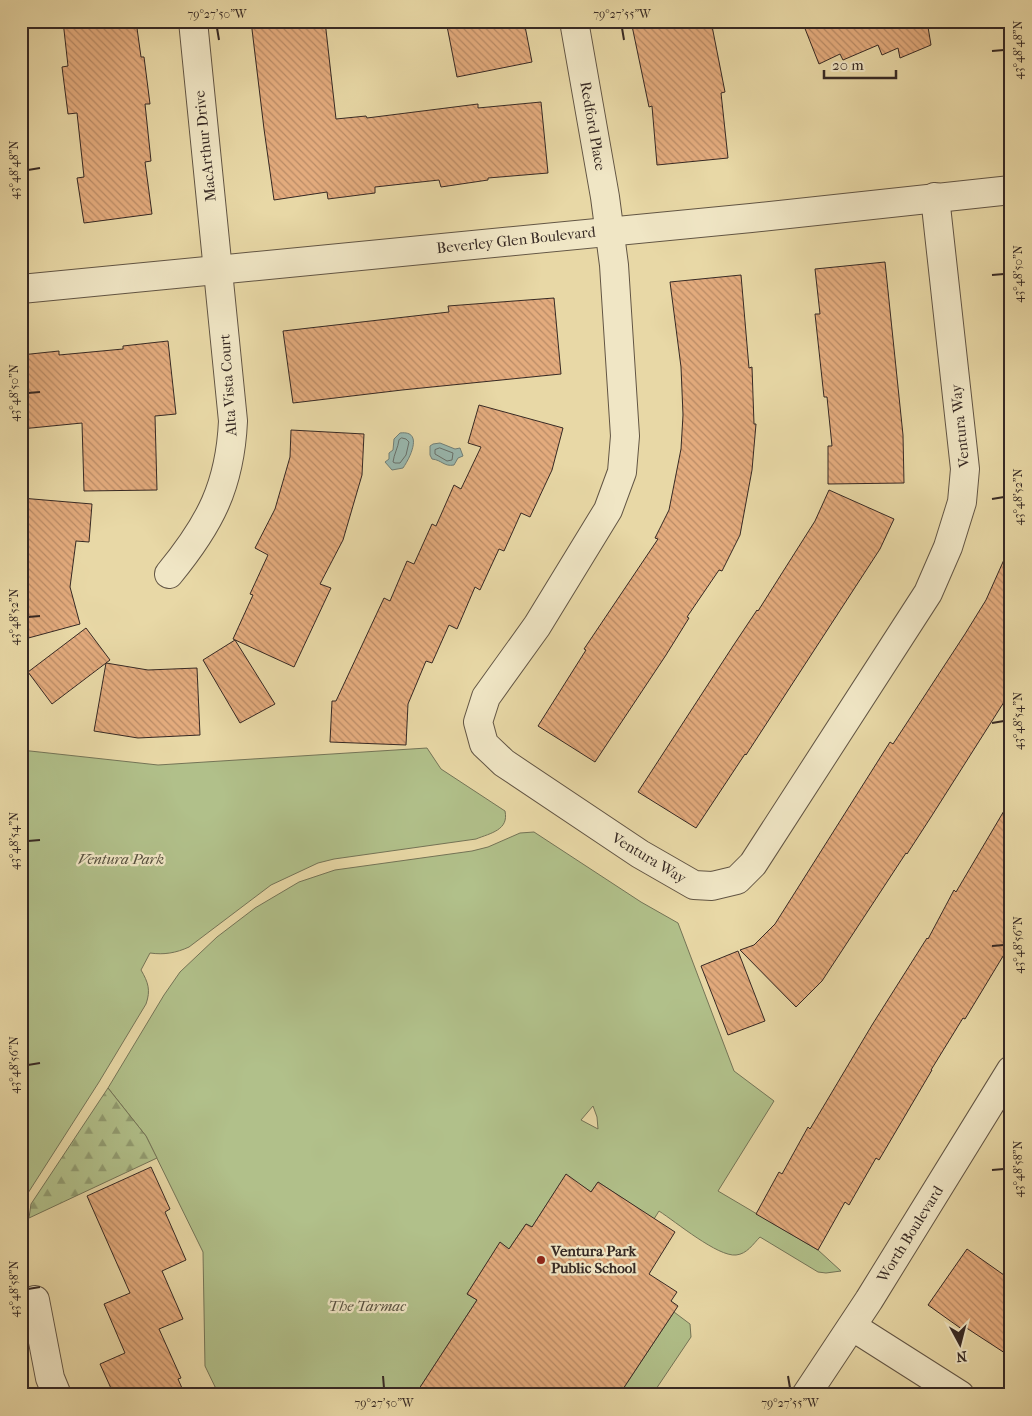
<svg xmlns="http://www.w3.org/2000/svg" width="1032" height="1416" font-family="'IM FELL French Canon',serif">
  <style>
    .green { fill: #b1c08a; stroke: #747457; fill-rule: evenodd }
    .forest { fill: url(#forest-firs); stroke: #747457 }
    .water { fill: #99b8af; stroke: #717f77 }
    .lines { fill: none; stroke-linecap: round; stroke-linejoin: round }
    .shore { stroke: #68706a; stroke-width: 1 }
    .building { fill: url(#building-back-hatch); stroke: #362924 }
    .minor-casing { stroke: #625544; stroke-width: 30 }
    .tertiary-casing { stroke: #625544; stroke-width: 30 }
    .minor { stroke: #f0e6c5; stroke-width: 28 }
    .tertiary { stroke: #f0e6c5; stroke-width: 28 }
    .ticks { fill: none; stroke: #362924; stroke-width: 2 }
    .poi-dot { fill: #8f2418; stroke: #f0e6c5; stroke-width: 2 }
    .labels { text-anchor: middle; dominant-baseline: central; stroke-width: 4.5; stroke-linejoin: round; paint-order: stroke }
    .street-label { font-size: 15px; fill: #362924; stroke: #f0e6c5 }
    .park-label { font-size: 15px; font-style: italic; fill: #554f3e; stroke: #f0e6c5 }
    .poi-label { font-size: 15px; font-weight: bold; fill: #362924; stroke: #f0e6c5; text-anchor: start }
    .neatline { fill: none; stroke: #362924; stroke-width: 2 }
    .ticks-label { font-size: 12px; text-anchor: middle; fill: #362924 }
  </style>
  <defs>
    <pattern id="forest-firs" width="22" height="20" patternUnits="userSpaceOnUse" patternTransform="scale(1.25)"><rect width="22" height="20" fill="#b1c08a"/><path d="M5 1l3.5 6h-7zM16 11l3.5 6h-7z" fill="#919c71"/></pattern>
    <pattern id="building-back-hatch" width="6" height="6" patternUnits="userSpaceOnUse" patternTransform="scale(1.25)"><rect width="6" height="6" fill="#e3ab7d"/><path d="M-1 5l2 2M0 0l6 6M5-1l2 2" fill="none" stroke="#b98b66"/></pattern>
  </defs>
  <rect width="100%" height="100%" fill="#e8d8a6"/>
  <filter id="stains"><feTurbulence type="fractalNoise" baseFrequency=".004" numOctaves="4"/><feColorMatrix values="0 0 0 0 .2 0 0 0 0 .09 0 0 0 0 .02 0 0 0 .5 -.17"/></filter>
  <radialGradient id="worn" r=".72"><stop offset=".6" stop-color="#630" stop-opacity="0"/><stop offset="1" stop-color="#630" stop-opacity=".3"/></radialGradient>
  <path class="green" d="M427,748L441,769L505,811C509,830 491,833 476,839L334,859L318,863L271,885L189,947C176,953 164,955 150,953L141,970C148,982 151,990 146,1004L99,1082L28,1193L21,1207V750L158,765Z
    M534,832L641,902L678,923L734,1071L774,1101L718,1191L818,1250L841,1271L826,1273L818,1272L760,1237C753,1244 747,1254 736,1255C718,1257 676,1222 659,1211L654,1219L598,1182L591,1192L566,1175L532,1227L526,1224L509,1249L500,1243L467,1294L477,1300L415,1395H346L338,1389L308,1393L309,1395H219L205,1366L203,1252L146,1136L108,1088L164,995L180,972L217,937L255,908L299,882L335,870L472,851L488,847L520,833ZM593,1106L597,1117L598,1129L581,1120Z
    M674,1312L690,1324L691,1337L652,1395H619Z"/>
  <path class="forest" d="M108,1088L146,1136L157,1158L29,1218L31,1204Z"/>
  <path class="water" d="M400,433C424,430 410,458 403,468L392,470L385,462L389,459V453L393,450L394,439Z
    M440,443L455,449L460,448L463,456L458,458L454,465C444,467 442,460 432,459L430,455V446L433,444Z"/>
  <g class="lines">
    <path class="shore" d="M402,438L406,439L409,442L406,455L400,463H395L393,462C394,454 398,448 399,440Z
      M440,448L453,453L452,460L447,461L435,454V450Z"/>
  </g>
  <path class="building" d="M63,21H136L141,57H144L150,104H145L151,161L145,162L152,214L84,223L77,178L84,177L77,113L68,114L62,67L68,66Z
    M251,21H325L336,119L366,116L367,118L478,104V108L541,102L548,173L488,178V180L441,187L439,180L375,187V193L328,199L327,192L274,200L264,129Z
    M446,21H524L532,62L457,77Z
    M631,21H711L725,92L721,93L728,158L657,165L652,106L649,107Z
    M802,21H927L931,45L900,58L898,48L882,55L878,45L843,60L840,54L819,64Z
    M885,262L903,435L904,483L828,484V446H832L827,397H824L815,314H820L815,269Z
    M741,275L749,368L752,367L754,424H756L752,470L740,535L722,571L719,570L687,617L689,618L666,655L595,762L538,726L586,650L584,649L658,539L655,538L669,510L681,449L683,415L681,367L670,282Z
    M554,298L561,374L402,390L293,403L283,331L449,312L448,306Z
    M168,341L176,414L155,416L157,490L84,491L82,423L21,429V355L59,351V355L123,349V346Z
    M479,405L563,428L552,470L530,517L521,513L504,551L499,549L480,590L475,587L457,629L449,625L432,663L426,661L408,704L406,745L330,742L332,701H336L384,598L390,601L407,561L414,564L432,524L436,526L454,485L461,489L481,447L468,443Z
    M291,430L364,434L362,475L343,540L320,584L331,588L294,667L233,639L253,595L250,594L268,555L255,548L275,509L290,457Z
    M829,490L894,519L880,549L746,755L745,754L696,828L638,792L733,646L757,610L758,611L815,521Z
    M21,498L92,504L89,542L76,541L70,587L80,624L21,640Z
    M1011,544V691L931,817L907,854L906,853L822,981L796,1007L740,950L754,945L775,924L890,742L893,744L965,634L986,600Z
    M86,628L110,660L52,704L28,672Z
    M235,640L275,704L240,723L203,660Z
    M106,663L148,670L197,668L200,735L138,738L94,731Z
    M1011,799V943L965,1019L963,1018L931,1070H932L879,1160L876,1158L849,1205L845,1202L818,1250L756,1214L779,1172L782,1174L808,1127L810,1129L872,1025L927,938L928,939L954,890L956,892Z
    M738,951L765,1021L728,1035L701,966Z
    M151,1167L170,1209L165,1212L186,1260L162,1271L183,1319L159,1329L181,1378L178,1379L185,1395H114L100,1364L125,1353L104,1304L130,1293L87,1196Z
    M566,1174L591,1192L598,1182L675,1232L649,1274L677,1292L671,1301L678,1306L619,1395H415L477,1300L467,1294L500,1242L509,1249L526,1224L532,1227Z
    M967,1249L1011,1280V1357L965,1327L963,1330L928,1305Z"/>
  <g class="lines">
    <defs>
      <path id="minor" d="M574,21L605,197L614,265L625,436L622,472L608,510L537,626L486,697L478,722L484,744L504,763L640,854L694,885L712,886L737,880L753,864L928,593L948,547L962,502L965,469L935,197
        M169,574C210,524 230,486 233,421L193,21
        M35,1300L50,1378L57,1395
        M853,1327L960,1395"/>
      <path id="tertiary" d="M21,289L751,218L1011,190
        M806,1395L869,1300L1011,1070"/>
    </defs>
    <use href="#minor" class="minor-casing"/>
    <use href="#tertiary" class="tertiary-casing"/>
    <use href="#minor" class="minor"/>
    <use href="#tertiary" class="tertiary"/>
  </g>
  <path class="ticks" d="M217,28L219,40M622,28L624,40M992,51L1004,50M28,170L40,168M992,275L1004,274M28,393L40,392M992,499L1004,497M28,617L40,616M992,723L1004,721M28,841L40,840M992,946L1004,945M28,1065L40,1063M992,1170L1004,1169M28,1289L40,1287M383,1376L384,1388M788,1376L790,1388"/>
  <circle class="poi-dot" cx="541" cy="1260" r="5"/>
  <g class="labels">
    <g class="street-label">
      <text transform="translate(593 126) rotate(80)">Redford Place</text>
      <text transform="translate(205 146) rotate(-96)">MacArthur Drive</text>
      <text transform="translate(516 240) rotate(-6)">Beverley Glen Boulevard</text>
      <text transform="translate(228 385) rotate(-94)">Alta Vista Court</text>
      <text transform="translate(960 426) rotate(-96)">Ventura Way</text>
      <text transform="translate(649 858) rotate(31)">Ventura Way</text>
      <text transform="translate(910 1234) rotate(-58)">Worth Boulevard</text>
    </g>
    <g class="park-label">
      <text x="121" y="859">Ventura Park</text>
      <text x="367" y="1306">The Tarmac</text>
    </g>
    <g class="poi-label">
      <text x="551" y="1251">Ventura Park<tspan x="551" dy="17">Public School</tspan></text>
    </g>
  </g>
  <rect width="1032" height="1416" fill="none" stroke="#e8d8a6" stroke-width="55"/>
  <g transform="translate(960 1344) rotate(173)" stroke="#f0e6c5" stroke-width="4" paint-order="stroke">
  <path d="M0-4L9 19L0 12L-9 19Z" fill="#362924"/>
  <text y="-8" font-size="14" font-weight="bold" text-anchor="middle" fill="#362924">N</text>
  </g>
  <path d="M824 70v8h72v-8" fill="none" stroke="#362924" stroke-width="2.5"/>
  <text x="832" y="70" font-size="15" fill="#362924" stroke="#f0e6c5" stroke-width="4" paint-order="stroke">20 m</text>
  <rect x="28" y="28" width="976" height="1360" class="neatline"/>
  <g class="ticks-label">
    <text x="217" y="18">79°27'50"W</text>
    <text x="622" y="18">79°27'55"W</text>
    <text transform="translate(1018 50) rotate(-90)" y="4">43°48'48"N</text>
    <text transform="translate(14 170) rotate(-90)" y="4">43°48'48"N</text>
    <text transform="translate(1018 274) rotate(-90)" y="4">43°48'50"N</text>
    <text transform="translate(14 393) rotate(-90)" y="4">43°48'50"N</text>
    <text transform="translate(1018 497) rotate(-90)" y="4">43°48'52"N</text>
    <text transform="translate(14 617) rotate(-90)" y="4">43°48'52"N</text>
    <text transform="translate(1018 721) rotate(-90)" y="4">43°48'54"N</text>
    <text transform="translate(14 841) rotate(-90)" y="4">43°48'54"N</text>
    <text transform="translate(1018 945) rotate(-90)" y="4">43°48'56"N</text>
    <text transform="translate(14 1065) rotate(-90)" y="4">43°48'56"N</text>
    <text transform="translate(1018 1169) rotate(-90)" y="4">43°48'58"N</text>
    <text transform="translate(14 1289) rotate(-90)" y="4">43°48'58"N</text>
    <text x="384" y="1407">79°27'50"W</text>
    <text x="790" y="1407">79°27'55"W</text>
  </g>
  <rect width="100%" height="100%" filter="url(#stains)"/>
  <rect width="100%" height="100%" fill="url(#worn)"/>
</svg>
